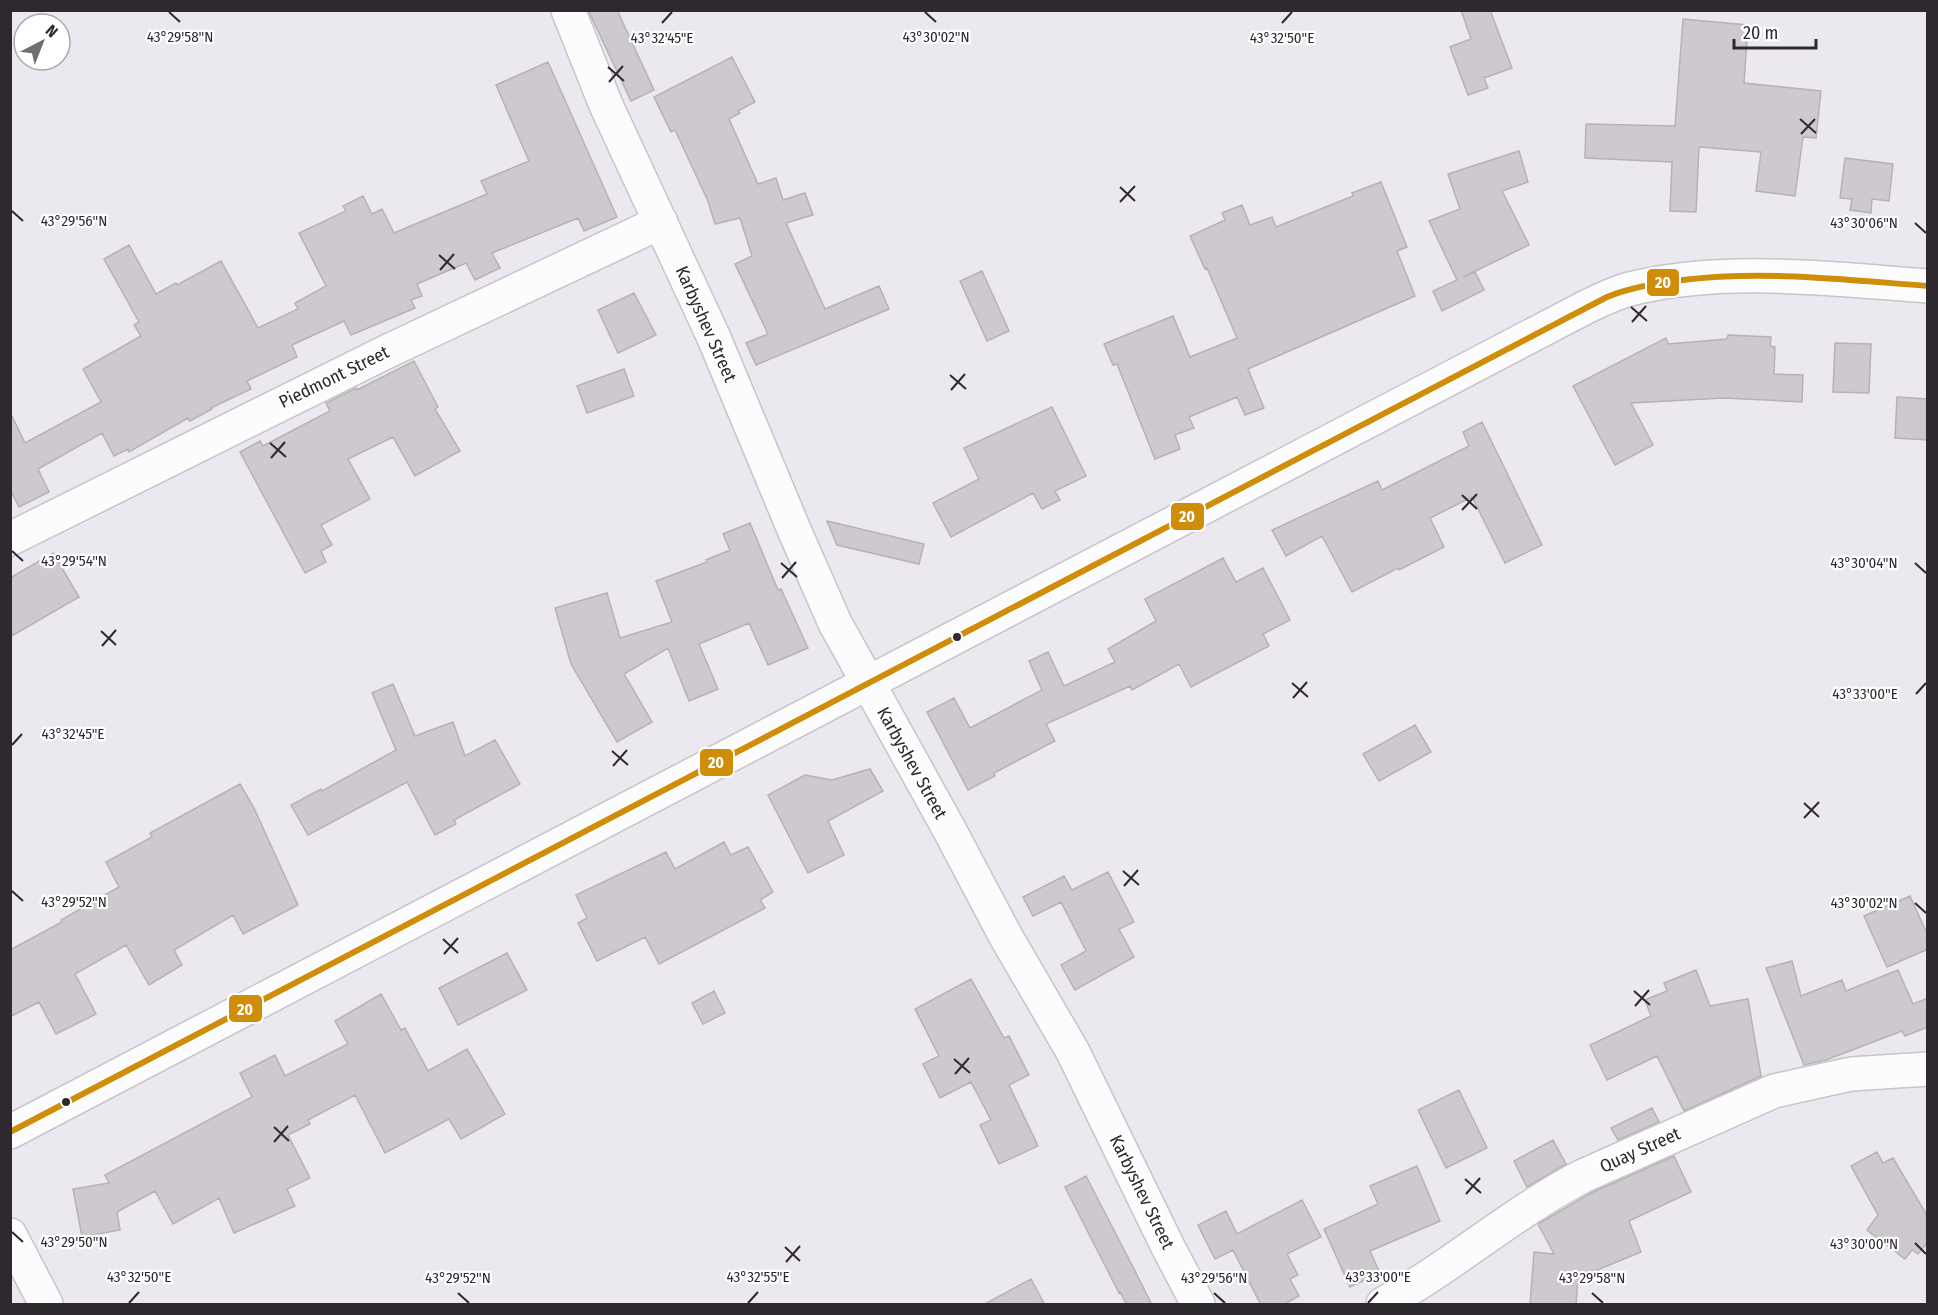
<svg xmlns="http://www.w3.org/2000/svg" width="1938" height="1315" font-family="'Fira Sans Condensed',sans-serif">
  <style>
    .building { fill: #cec9ce; stroke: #b6b1b6; stroke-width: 1.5 }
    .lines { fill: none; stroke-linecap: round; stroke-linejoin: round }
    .minor-casing { stroke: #c7c4ca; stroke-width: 36 }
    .minor { stroke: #fcfcfd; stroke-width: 33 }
    .bus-1-casing { stroke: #fff; stroke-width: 10 }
    .bus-1 { stroke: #cf8d09; stroke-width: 6 }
    .ticks { fill: none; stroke: #2d292f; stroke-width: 2 }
    .bus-dot { fill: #2d292f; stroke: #fff; stroke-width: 2 }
    .labels { text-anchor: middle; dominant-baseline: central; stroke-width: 4.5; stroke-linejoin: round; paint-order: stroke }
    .street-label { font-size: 18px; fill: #2d292f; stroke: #fff }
    .ticks-label { font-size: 15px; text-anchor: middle; fill: #2d292f; stroke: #fff; stroke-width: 4.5; stroke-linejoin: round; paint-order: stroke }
    .line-badge { stroke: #fff; stroke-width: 2 }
    .badge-label { font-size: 16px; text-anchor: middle; font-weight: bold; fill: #fff }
  </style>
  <rect width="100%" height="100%" fill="#ece8f0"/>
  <path class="building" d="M588,10H617L654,90L631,101Z
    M1461,10H1490L1512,68L1484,78L1488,88L1468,95L1450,47L1471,39Z
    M1683,19L1748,25L1744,83L1821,91L1816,138L1803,137L1795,196L1756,191L1761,152L1699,147L1696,212L1670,211L1672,162L1585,158L1586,124L1675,126Z
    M732,57L755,102L738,111L740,113L729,119L758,184L776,178L783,200L805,193L813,215L786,223L825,309L879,286L889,309L756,365L746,343L768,334L735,264L752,256L740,218L715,224L708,201L675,130L671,132L654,97Z
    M548,62L617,217L584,231L578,218L492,253L500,268L475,280L466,263L417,284L422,296L411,300L415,308L351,335L344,321L292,345L297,357L247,381L251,389L211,408L212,409L190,421L188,418L129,452L128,449L114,456L102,433L38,469L49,492L19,507L10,489V412L25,443L101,402L83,369L141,336L134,325L139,322L104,259L129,245L156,294L176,283L177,285L221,261L258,328L298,309L295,303L326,286L299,233L346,211L343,206L363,196L372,214L382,209L394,233L487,194L481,181L529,161L496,85Z
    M1519,151L1528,182L1502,191L1529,245L1463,277L1475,272L1484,290L1442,311L1433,291L1457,280L1429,221L1460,209L1448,174Z
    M1845,158L1893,164L1889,201L1872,199L1871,213L1850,210L1852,199L1840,198Z
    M1381,182L1407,247L1397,251L1415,296L1248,369L1264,408L1245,415L1237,397L1189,417L1194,428L1175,435L1180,449L1155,459L1117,364L1113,365L1104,344L1173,316L1190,357L1237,338L1207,268L1205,269L1190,236L1225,220L1222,213L1242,205L1250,225L1272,217L1276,227L1353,196L1352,193Z
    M982,271L1009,331L987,341L960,281Z
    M634,293L656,335L618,353L598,310Z
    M1728,335L1771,337L1770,346L1775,347L1774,374L1803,375L1802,402L1724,398L1631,403L1653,445L1615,465L1573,386L1666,338L1668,344L1727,339Z
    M1835,343L1871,344L1869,393L1833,392Z
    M414,361L438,407L435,409L460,451L415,476L393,437L348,459L370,499L321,525L332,545L321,551L326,562L305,573L240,452L260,441L263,446L330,411L326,403L356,388L357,390Z
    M624,369L634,396L587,413L577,386Z
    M1897,397L1928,399V440L1895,438Z
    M1052,407L1086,476L1055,491L1060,500L1042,509L1033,493L951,537L933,503L979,479L964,448Z
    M1482,422L1542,545L1505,563L1472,497L1430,518L1444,547L1399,570L1398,568L1352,592L1322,536L1286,556L1272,530L1378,481L1382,490L1469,446L1463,432Z
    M827,521L924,544L919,564L837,545Z
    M750,523L778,590L781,589L808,648L768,665L749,623L699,644L718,689L689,701L668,648L624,674L652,722L617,742L571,664L555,608L607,593L620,638L672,622L656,581L707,562L706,560L730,550L723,534Z
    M53,553L79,597L10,637V578Z
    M1223,558L1236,582L1263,568L1290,620L1263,634L1269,646L1191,687L1179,664L1132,690L1130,686L1046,724L1055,741L994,773L995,776L968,790L927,712L954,698L970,728L1042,690L1029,661L1048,652L1064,686L1115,662L1108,649L1156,621L1145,599Z
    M393,684L415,736L453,722L465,756L495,740L520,784L454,820L456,824L435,835L407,782L308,835L291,805L321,789L322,791L396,750L372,693Z
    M1415,725L1431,752L1379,781L1363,754Z
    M870,769L883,791L828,821L844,855L808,873L768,795L805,775L832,780Z
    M240,784L254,808L298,905L243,934L233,915L174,950L182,965L149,985L126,945L75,974L96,1014L56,1034L39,1002L10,1017V950L62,922L61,920L119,887L106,862L152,837L150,833Z
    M724,842L731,855L748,847L773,892L760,900L765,908L659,964L645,937L597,961L578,923L587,918L576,895L666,852L675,869Z
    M1108,872L1134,922L1119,929L1134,957L1075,990L1061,965L1086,951L1061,902L1033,916L1023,897L1064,876L1072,890Z
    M1910,896L1928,936V949L1887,967L1864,916Z
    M507,953L527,990L458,1025L439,988Z
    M1792,961L1801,996L1842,980L1846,991L1898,970L1913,1004L1928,998V1027L1905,1036L1902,1031L1826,1060L1804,1065L1766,968Z
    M1696,970L1710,1006L1748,999L1761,1076L1684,1111L1657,1056L1607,1080L1590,1045L1651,1016L1645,1000L1667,991L1664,983Z
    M971,979L1004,1038L1009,1036L1029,1075L1009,1085L1038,1146L999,1164L980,1125L991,1120L971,1082L940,1098L923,1064L939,1056L915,1009Z
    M714,991L725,1013L703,1024L692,1003Z
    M381,994L401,1030L405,1028L428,1071L467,1049L505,1114L461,1139L449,1119L385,1153L355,1095L308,1120L310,1124L288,1135L310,1178L287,1189L295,1206L234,1233L219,1198L173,1224L155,1191L117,1212L120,1230L82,1237L73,1189L109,1183L105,1175L252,1097L240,1073L275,1055L285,1076L348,1044L335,1021Z
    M1459,1090L1487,1148L1446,1168L1418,1110Z
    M1652,1108L1659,1122L1618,1140L1611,1128Z
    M1553,1140L1566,1164L1527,1187L1514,1161Z
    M1877,1152L1883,1163L1893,1158L1928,1217V1242L1918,1254L1912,1250L1905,1259L1867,1230L1878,1215L1851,1166Z
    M1674,1156L1691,1192L1629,1221L1641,1252L1578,1278L1576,1305H1530L1534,1252L1554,1254L1538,1224L1591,1193Z
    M1417,1166L1440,1221L1370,1251L1380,1273L1350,1287L1324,1229L1378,1204L1370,1186Z
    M1086,1176L1133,1267L1152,1305H1127L1120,1292L1119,1293L1065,1187Z
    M1302,1200L1321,1237L1287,1254L1298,1275L1290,1279L1299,1296L1283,1305H1261L1233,1250L1215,1259L1198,1225L1226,1211L1237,1234Z
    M1031,1279L1045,1305H983Z"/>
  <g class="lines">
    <defs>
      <path id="minor" d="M568,10L606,105L714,338L795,532L835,623L949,829L1005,935L1073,1052L1168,1247L1198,1304
        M10,539L386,352L661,222
        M10,1132L1588,306C1601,300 1613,294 1626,290C1721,265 1831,279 1928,286
        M10,1235L46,1304
        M1383,1304C1453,1266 1512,1213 1583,1176L1774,1091L1851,1074L1928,1069"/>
    </defs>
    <use href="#minor" class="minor-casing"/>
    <use href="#minor" class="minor"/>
    <defs>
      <path id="bus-1" d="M10,1132L1607,297C1631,287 1657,283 1683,280C1764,270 1847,280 1928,286"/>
    </defs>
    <use href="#bus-1" class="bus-1-casing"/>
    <use href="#bus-1" class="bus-1"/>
  </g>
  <path class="ticks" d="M169,12L180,22M925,12L936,22M662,23L672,12M1282,23L1292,12M608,67L624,81M609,82L623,66M1800,119L1816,133M1801,134L1815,119M1120,187L1135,201M1120,202L1135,186M12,211L23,221M1915,223L1926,233M439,255L455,269M440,270L454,254M1631,307L1647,321M1632,322L1646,306M950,375L966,389M951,390L965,374M270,443L286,457M271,458L285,442M1462,495L1477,509M1462,510L1477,494M12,551L23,561M781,563L797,577M1915,563L1926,573M782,578L796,562M101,631L116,645M102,646L116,630M1292,683L1308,697M1916,694L1926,683M1293,698L1307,682M12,745L22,734M612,751L628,765M613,766L627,750M1804,803L1819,817M1804,818L1819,802M1123,871L1139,885M1124,886L1138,870M12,891L23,901M1915,903L1926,913M443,939L458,953M444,954L458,938M1634,991L1650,1005M1635,1006L1649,990M954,1059L970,1073M955,1074L969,1058M274,1127L289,1141M274,1142L288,1126M1465,1179L1481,1193M1466,1194L1480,1178M12,1232L23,1242M1915,1243L1926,1254M785,1247L800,1261M786,1262L800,1246M458,1293L469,1303M1214,1293L1225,1303M1592,1293L1603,1303M129,1303L139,1292M748,1303L758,1292M1368,1303L1378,1292"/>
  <g class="bus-dot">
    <circle cx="957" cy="637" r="5"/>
    <circle cx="66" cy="1102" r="5"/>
  </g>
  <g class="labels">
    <g class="street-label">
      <text transform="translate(706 324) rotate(66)">Karbyshev Street</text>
      <text transform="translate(334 377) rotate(-26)">Piedmont Street</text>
      <text transform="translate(912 763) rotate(61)">Karbyshev Street</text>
      <text transform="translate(1640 1150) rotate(-24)">Quay Street</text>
      <text transform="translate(1142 1192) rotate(64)">Karbyshev Street</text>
    </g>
  </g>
  <g class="ticks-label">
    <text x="180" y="42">43°29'58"N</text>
    <text x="936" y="42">43°30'02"N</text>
    <text x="662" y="43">43°32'45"E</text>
    <text x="1282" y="43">43°32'50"E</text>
    <text x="74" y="226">43°29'56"N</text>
    <text x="1864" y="228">43°30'06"N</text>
    <text x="74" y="566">43°29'54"N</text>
    <text x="1864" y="568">43°30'04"N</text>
    <text x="1865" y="699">43°33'00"E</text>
    <text x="73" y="739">43°32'45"E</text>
    <text x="74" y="907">43°29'52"N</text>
    <text x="1864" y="908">43°30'02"N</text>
    <text x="74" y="1247">43°29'50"N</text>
    <text x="1864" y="1249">43°30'00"N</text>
    <text x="139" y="1282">43°32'50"E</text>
    <text x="758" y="1282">43°32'55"E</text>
    <text x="1378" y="1282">43°33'00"E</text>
    <text x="458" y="1283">43°29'52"N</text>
    <text x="1214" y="1283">43°29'56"N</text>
    <text x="1592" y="1283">43°29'58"N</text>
  </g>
  <g class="line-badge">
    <rect x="1646" y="268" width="34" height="29" rx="6" fill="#cf8d09"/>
    <rect x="1170" y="502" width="35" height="29" rx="6" fill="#cf8d09"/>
    <rect x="699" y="748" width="35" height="29" rx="6" fill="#cf8d09"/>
    <rect x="228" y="994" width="35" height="29" rx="6" fill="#cf8d09"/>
  </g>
  <g class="badge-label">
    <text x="1663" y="288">20</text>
    <text x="1187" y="522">20</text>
    <text x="716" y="768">20</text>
    <text x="245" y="1015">20</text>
  </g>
  <rect width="1938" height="1315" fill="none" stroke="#2d292f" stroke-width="24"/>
  <g transform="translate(42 42) rotate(42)"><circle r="28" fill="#ffffff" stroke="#aba9ac" stroke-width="1.5"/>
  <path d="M0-4.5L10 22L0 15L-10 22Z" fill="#706c73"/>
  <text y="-9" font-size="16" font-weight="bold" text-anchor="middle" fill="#2d292f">N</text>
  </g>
  <path d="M1734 39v9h82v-9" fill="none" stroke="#2d292f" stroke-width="3"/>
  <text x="1743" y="39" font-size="18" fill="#2d292f" stroke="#ffffff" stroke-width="4.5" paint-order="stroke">20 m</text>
</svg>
